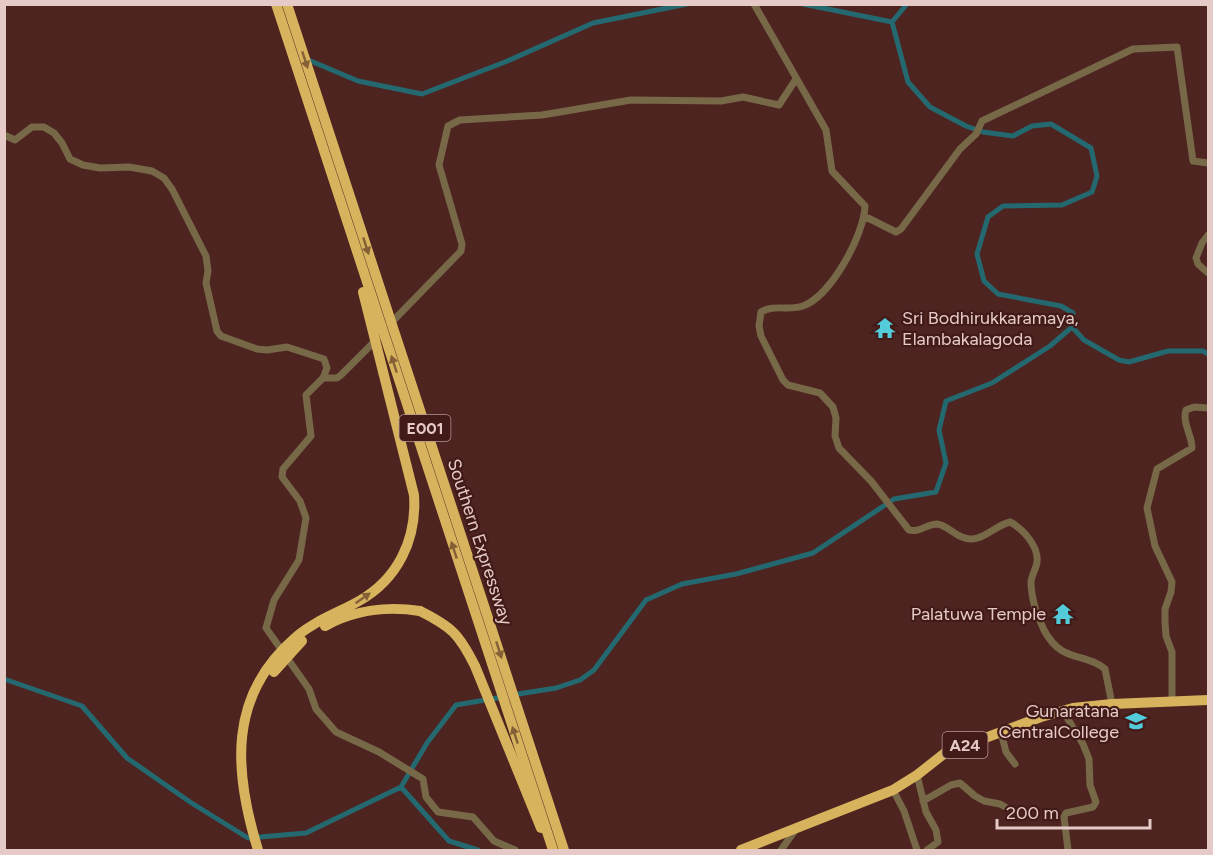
<svg xmlns="http://www.w3.org/2000/svg" width="1213" height="855" font-family="Figtree,sans-serif">
  <style>
    .lines { fill: none; stroke-linecap: round; stroke-linejoin: round }
    .canal { stroke: #246870; stroke-width: 5 }
    .minor { stroke: #776948; stroke-width: 7 }
    .highway { stroke: #d7b35d; stroke-width: 10 }
    .highway-bridge { stroke: #d7b35d; stroke-width: 10 }
    .oneway { fill: #855f36 }
    .labels { text-anchor: middle; dominant-baseline: central; stroke-width: 4.5; stroke-linejoin: round; paint-order: stroke }
    .shield { fill: #421a17; stroke: #b49592; stroke-width: 1.5 }
    .shield-label { font-size: 16px; font-weight: bold; fill: #e5cac7 }
    .poi-label { font-size: 18px; fill: #e5cac7; stroke: #421a17; text-anchor: end }
    .street-label { font-size: 18px; fill: #e5cac7; stroke: #421a17 }
  </style>
  <rect width="100%" height="100%" fill="#4d2420"/>
  <g class="lines">
    <path class="canal" d="M803,4L892,22L907,4
      M306,59L358,81L422,94L505,62L593,23L687,4
      M1072,327L1084,340L1119,360L1129,362L1168,351H1203L1208,354
      M4,679L82,706L127,758L190,802L248,838L306,833L401,787L427,743L456,705L503,697
      M512,695L556,688L580,680L594,670L646,600L682,584L736,574L813,553L894,499L936,492L946,463L939,430L946,401L992,383L1050,346L1072,327L1073,313L1061,306L998,294L984,281L977,254L988,217L1003,206L1062,205L1092,192L1097,176L1091,148L1051,124L1032,126L1013,136L983,132L966,126L930,107L908,82L892,22
      M401,787L449,841L478,850"/>
    <path class="minor" d="M754,4L826,130L832,171L865,206C864,235 831,296 803,306C789,311 773,304 761,312L759,326L761,336L783,380L788,385L820,393L833,407L836,418L835,436L839,448L871,481L909,530C919,533 927,524 937,524C946,525 954,534 962,537C980,545 993,526 1010,522C1022,528 1039,546 1037,562C1036,570 1030,577 1031,585C1032,600 1037,616 1044,630C1062,664 1085,652 1105,669L1112,704
      M4,135L15,140L32,127H44L54,133L62,143L70,159L83,165L100,168L129,167L152,171L164,178L172,189L206,256L208,271L206,283L217,331L221,336L257,349L267,350L287,347L324,359L327,368L323,378L306,395L311,436L283,469L282,477L300,501L306,518L299,560L274,600L266,628L309,689L316,709L336,732L379,752L423,779L426,797L438,812L473,817L494,841L515,850
      M865,219L868,218L896,232L901,229L960,149L976,134L982,121L1133,49L1177,47L1193,161L1208,163
      M1208,235L1202,243L1196,258L1198,264L1208,273
      M390,324L461,251L462,244L439,165L448,126L460,120L542,115L631,100L721,101L743,97L779,105L796,79
      M323,378H337L341,375L377,339
      M1172,702V652L1166,636L1165,622V609L1171,592L1172,582L1155,546L1147,508L1157,469L1192,448C1192,435 1182,423 1186,410L1194,407L1208,408
      M1063,711L1083,744L1089,759L1090,785L1096,802L1093,807L1066,813L1064,817L1068,850
      M1001,732L1006,752L1015,764
      M917,775L926,812L936,830L938,842L927,850
      M893,790L904,811L917,850
      M923,801L951,785L960,783L975,796L984,801L1000,804L1014,812
      M781,850L796,829"/>
    <path class="highway" d="M420,611C452,627 459,634 475,666L541,828
      M741,850L893,790L917,775L945,753L1041,717L1073,708L1112,704L1208,700"/>
    <path class="highway-bridge" d="M276,4L553,850
      M287,4L564,850
      M325,626C354,610 388,606 420,611
      M274,672L302,641
      M258,850C234,772 227,696 296,637C314,621 338,613 359,601C398,579 417,539 414,495L363,292"/>
  </g>
  <defs><path id="oneway-solid" d="M-6-.8H1V-3.2L6.5 0L1 3.2V.8H-6Z" transform="scale(1.5)"/></defs>
  <g class="oneway">
    <use href="#oneway-solid" transform="translate(305 60) rotate(72)"/>
    <use href="#oneway-solid" transform="translate(366 246) rotate(72)"/>
    <use href="#oneway-solid" transform="translate(394 364) rotate(-108)"/>
    <use href="#oneway-solid" transform="translate(454 550) rotate(-108)"/>
    <use href="#oneway-solid" transform="translate(363 598) rotate(-35)"/>
    <use href="#oneway-solid" transform="translate(499 650) rotate(72)"/>
    <use href="#oneway-solid" transform="translate(515 735) rotate(-108)"/>
  </g>
  <defs>
    <symbol id="temple-bare" viewBox="-9 -9 18 18"><path d="M0-6L5-2H3V0L6.5 2.5H4V6H1.5V3h-3V6H-4V2.5H-6.5L-3 0V-2H-5Z" fill="#53cbda" stroke="#421a17" stroke-width="2.5" paint-order="stroke"/></symbol>
    <symbol id="school-bare" viewBox="-9 -9 18 18"><path d="M0-5L7-2L0 1L-7-2ZM-4 1L0 2.5L4 1V4Q0 6-4 4Z" fill="#53cbda" stroke="#421a17" stroke-width="2.5" paint-order="stroke"/></symbol>
  </defs>
  <g fill-rule="evenodd">
    <use href="#temple-bare" x="870" y="313" width="30" height="30"/>
    <use href="#temple-bare" x="1048" y="599" width="30" height="30"/>
    <use href="#school-bare" x="1121" y="706" width="30" height="30"/>
  </g>
  <g class="labels">
    <g class="shield">
      <rect x="399.5" y="415" width="51" height="26" rx="4.5"/>
      <rect x="942.5" y="732" width="45" height="26" rx="4.5"/>
    </g>
    <g class="shield-label">
      <text x="425" y="428">E001</text>
      <text x="965" y="745">A24</text>
    </g>
    <g class="poi-label">
      <text x="902" y="318" text-anchor="start">Sri Bodhirukkaramaya,<tspan x="902" dy="21">Elambakalagoda</tspan></text>
      <text x="1046" y="614">Palatuwa Temple</text>
      <text x="1119" y="711">Gunaratana<tspan x="1119" dy="21">CentralCollege</tspan></text>
    </g>
    <g class="street-label">
      <text transform="translate(480 542) rotate(72)">Southern Expressway</text>
    </g>
  </g>
  <rect width="1213" height="855" fill="none" stroke="#e5cac7" stroke-width="12"/>
  <path d="M997 819v9h153v-9" fill="none" stroke="#e5cac7" stroke-width="3"/>
  <text x="1006" y="819" font-size="18" fill="#e5cac7" stroke="#421a17" stroke-width="4.5" paint-order="stroke">200 m</text>
</svg>
